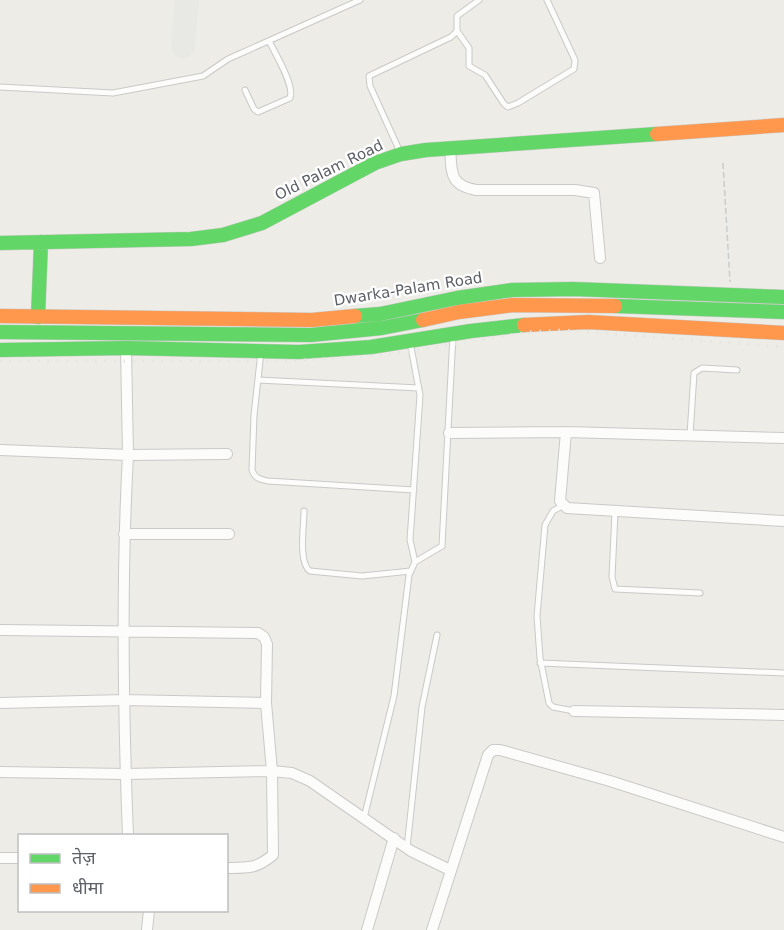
<svg xmlns="http://www.w3.org/2000/svg" width="784" height="930" font-family="'DejaVu Sans','Noto Sans Devanagari',sans-serif">
  <style>
    .lines { fill: none; stroke-linecap: round; stroke-linejoin: round }
    .taxiway { stroke: #e8e8e5; stroke-width: 24 }
    .lane-casing { stroke: #c9c9c8; stroke-width: 7 }
    .street-casing { stroke: #c9c9c8; stroke-width: 12 }
    .fast-casing { stroke: #cacac9; stroke-width: 15 }
    .slow-casing { stroke: #cacac9; stroke-width: 15 }
    .path { stroke: #c9cdcb; stroke-width: 1.5; stroke-dasharray: 6 3; stroke-linecap: butt }
    .lane { stroke: #fcfcfb; stroke-width: 5 }
    .street { stroke: #fcfcfb; stroke-width: 10 }
    .fast { stroke: #63d668; stroke-width: 14 }
    .slow { stroke: #ff974d; stroke-width: 14 }
    .rail { stroke: #e4e4e3; stroke-width: 3; stroke-dasharray: 1.5 8; stroke-linecap: butt }
    .labels { text-anchor: middle; dominant-baseline: central; stroke-width: 4.5; stroke-linejoin: round; paint-order: stroke }
    .street-label { font-size: 15px; fill: #5d6066; stroke: #fff }
  </style>
  <rect width="100%" height="100%" fill="#edece7"/>
  <g class="lines">
    <path class="taxiway" d="M183,46L187,0"/>
    <defs>
      <path id="lane" d="M479,0L457,16V31L469,48V66L485,75L504,104L508,107L518,103L574,69L575,60L547,0
        M0,87L113,93L203,76L228,59L360,0
        M245,90L254,109L258,112L290,98C295,86 275,53 269,41
        M401,154L370,86L369,76L451,37L457,31
        M410,342L420,395L410,540L415,562
        M261,352L254,415L252,470C255,479 260,479 268,481L414,490
        M258,380L419,388
        M690,435L694,373L702,368L737,370
        M562,506L553,511L545,525L537,616L540,658L549,703L553,707L574,711
        M304,511C304,526 298,563 310,571L362,576L411,571
        M615,512L612,577L615,589L700,593
        M540,663L784,673
        M364,818L394,696L409,575L415,562L442,546L453,335
        M407,848L422,707L437,635"/>
      <path id="street" d="M450,147C452,171 448,185 476,190H575L594,193L600,258
        M566,432L560,501L567,508L784,521
        M449,433L566,432L784,438
        M0,450L128,455L126,348
        M124,534H229
        M0,630L258,633L264,637L267,644L266,703L272,771L273,855C256,869 248,868 226,868
        M0,703L125,700L266,703
        M574,711L784,715
        M0,772L126,774L272,771L292,773L310,781L411,851L450,870
        M128,836C123,709 121,582 128,455L227,454
        M0,858H20
        M147,930L149,910
        M367,930L394,838
        M432,930L488,755L493,750H500L610,781L784,837"/>
      <path id="fast" d="M0,243L191,239L223,235L262,223L375,163L401,154L426,150L657,134
        M615,306L784,312
        M355,316L380,314L457,298L512,290L573,289L784,297
        M38,317L41,242
        M0,332L311,335L382,328L423,320
        M0,350L126,348L299,352L371,347L471,331L524,325"/>
      <path id="slow" d="M657,134L784,125
        M0,316L312,320L355,316
        M423,320L459,312L513,305L615,306
        M524,325L588,322L784,333"/>
    </defs>
    <use href="#lane" class="lane-casing"/>
    <use href="#street" class="street-casing"/>
    <use href="#fast" class="fast-casing"/>
    <use href="#slow" class="slow-casing"/>
    <path class="path" d="M723,163L730,282"/>
    <use href="#lane" class="lane"/>
    <use href="#street" class="street"/>
    <use href="#fast" class="fast"/>
    <use href="#slow" class="slow"/>
    <path class="rail" d="M0,361H286L387,355L528,332L563,330L784,347"/>
  </g>
  <g class="labels">
    <g class="street-label">
      <text transform="translate(329 170) rotate(-26)">Old Palam Road</text>
      <text transform="translate(408 289) rotate(-9)">Dwarka-Palam Road</text>
    </g>
  </g>
  <rect x="18" y="834" width="210" height="78" fill="#ffffff" stroke="#bebfc2" stroke-width="1.5"/>
  <rect x="30" y="854" width="30" height="9" fill="#63d668" stroke="#bebfc2" stroke-width="1.5"/>
  <text x="72" y="864" font-size="18" fill="#5d6066">तेज़</text>
  <rect x="30" y="884" width="30" height="9" fill="#ff974d" stroke="#bebfc2" stroke-width="1.5"/>
  <text x="72" y="894" font-size="18" fill="#5d6066">धीमा</text>
</svg>
